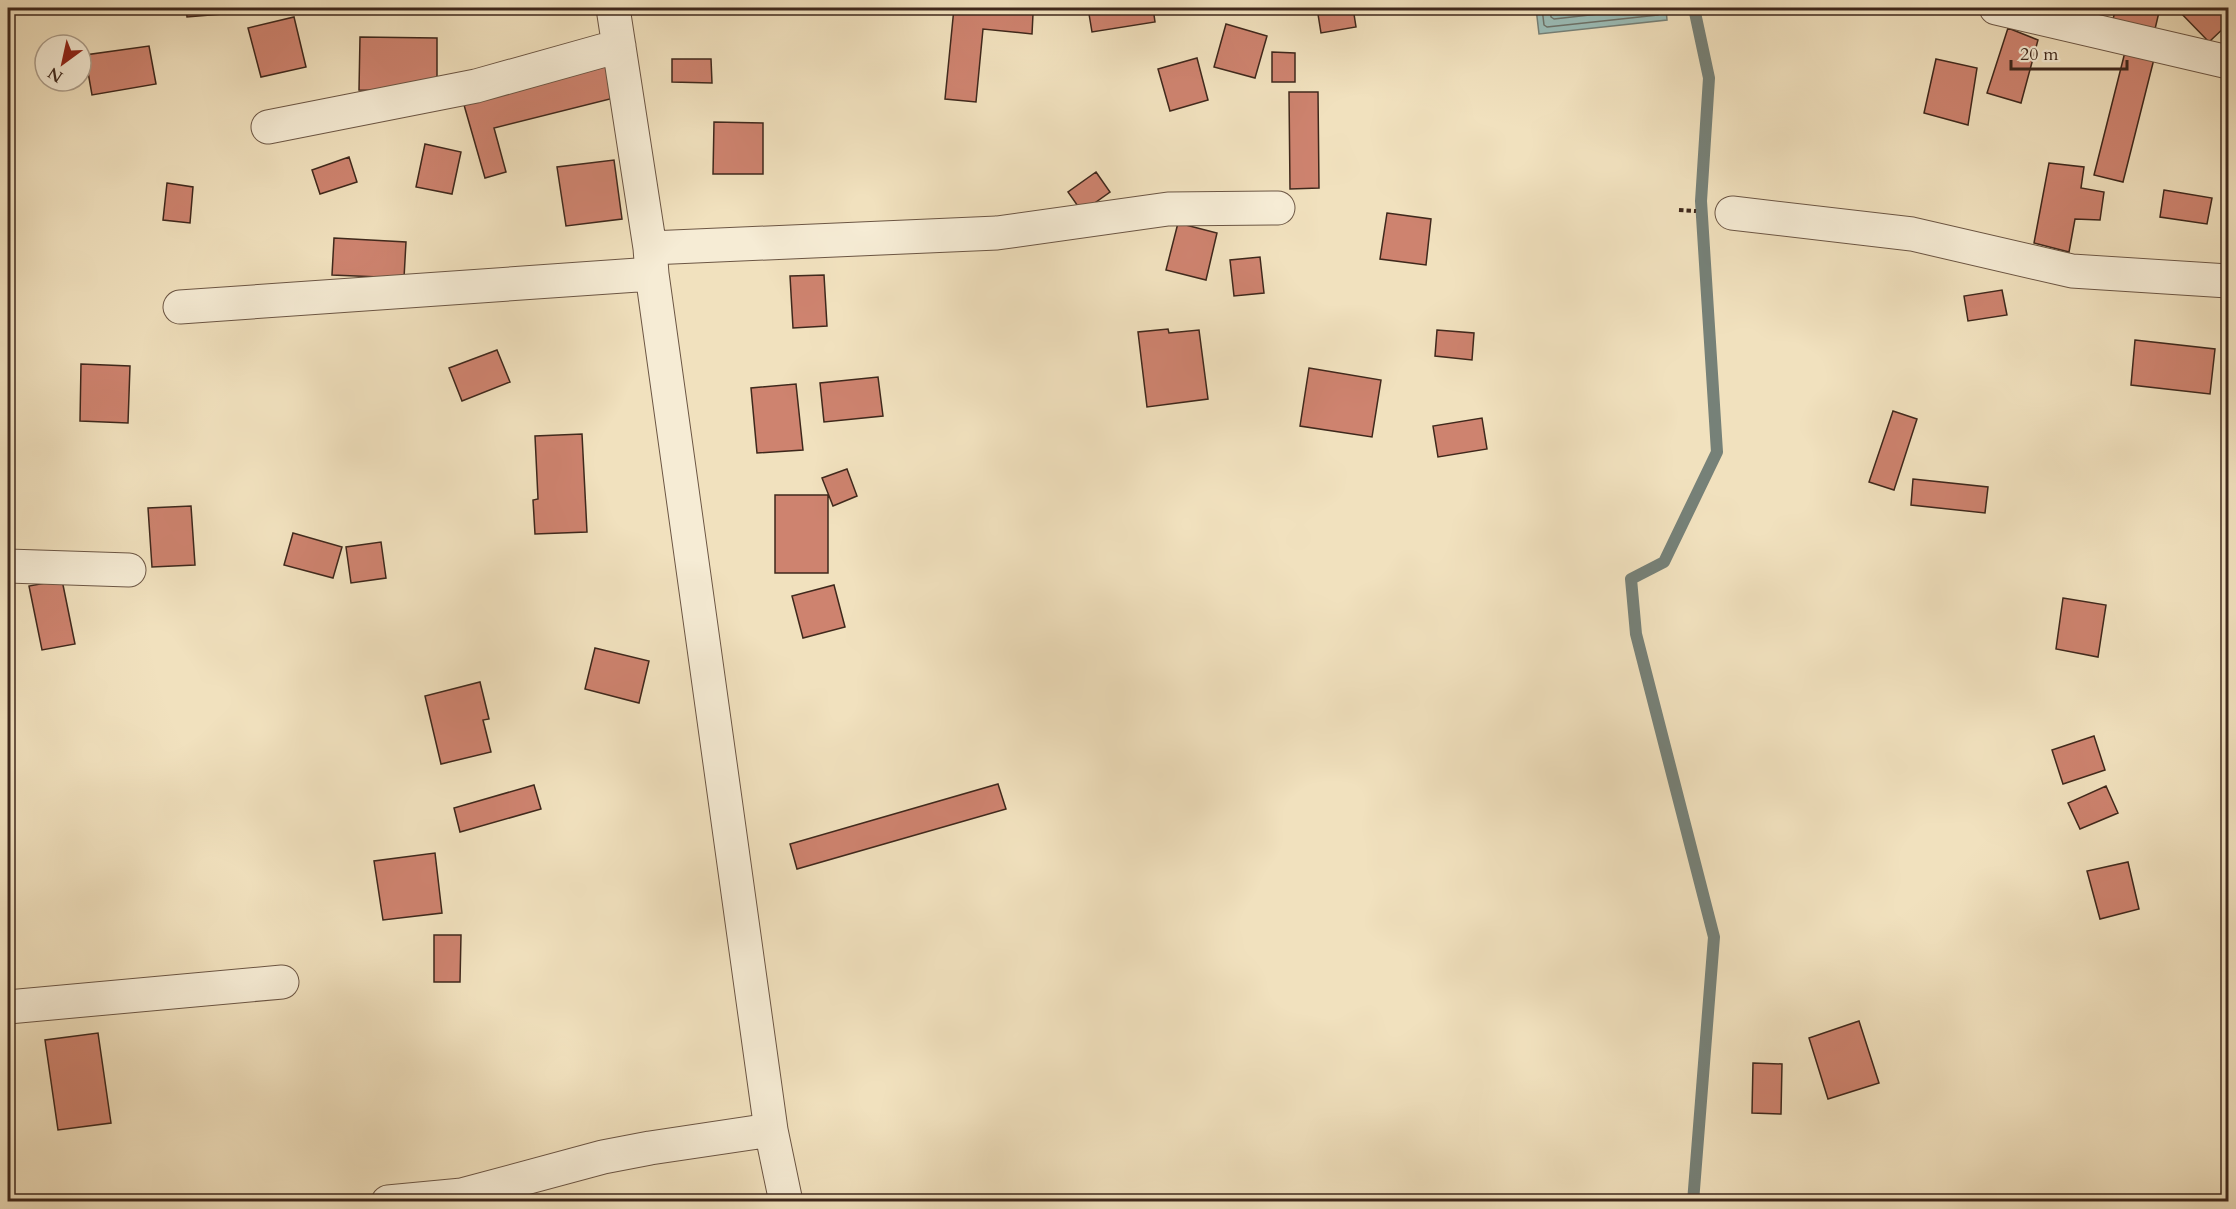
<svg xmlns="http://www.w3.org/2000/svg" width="2236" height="1209" font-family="Cardo,serif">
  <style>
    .water { fill: #9bbcb6; stroke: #768178; stroke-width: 1.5 }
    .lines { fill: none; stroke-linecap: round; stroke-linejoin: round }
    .shore { stroke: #6d7269; stroke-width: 1.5 }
    .stream { stroke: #768178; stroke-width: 12 }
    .building { fill: #ce836f; stroke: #3f281c; stroke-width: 1.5 }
    .minor-casing { stroke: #6c5644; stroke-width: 35 }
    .path { stroke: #3f281c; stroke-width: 4; stroke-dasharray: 4.5 3; stroke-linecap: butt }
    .minor { stroke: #f6ecd5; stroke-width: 33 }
  </style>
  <rect width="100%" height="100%" fill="#f1e1be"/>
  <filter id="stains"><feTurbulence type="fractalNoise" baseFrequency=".00333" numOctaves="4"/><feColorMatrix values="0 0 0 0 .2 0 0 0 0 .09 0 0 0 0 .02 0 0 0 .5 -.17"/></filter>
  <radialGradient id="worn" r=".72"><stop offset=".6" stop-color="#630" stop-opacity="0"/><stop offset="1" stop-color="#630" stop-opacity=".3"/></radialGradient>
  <path class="water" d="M1536,8H1666L1667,20L1539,34Z"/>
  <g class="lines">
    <path class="shore" d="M1542,8L1544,25L1547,27L1658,15L1660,8
      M1550,8L1551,17L1554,19L1652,8"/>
    <path class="stream" d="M1693,1202L1714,937L1636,634L1631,579L1664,562L1717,452L1701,201L1709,78L1694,8"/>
  </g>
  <path class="building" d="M186,8H297L187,17Z
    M867,8H928L929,10L867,14Z
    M954,8L1033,14L1032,34L983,29L976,102L945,99Z
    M1088,8H1153L1155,22L1092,32Z
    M1317,8H1353L1356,27L1321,33Z
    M2116,8H2160L2155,29L2113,19Z
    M2176,8H2228V24L2209,42Z
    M294,17L306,67L261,77L248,28Z
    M1226,24L1267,36L1255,78L1214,67Z
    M2008,28L2038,40L2021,103L1987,93Z
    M360,37L437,38V91L359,90Z
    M149,46L156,84L92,95L85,55Z
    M2126,48L2155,55L2123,182L2094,175Z
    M1272,52L1295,53V82H1272Z
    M1197,58L1208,100L1170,111L1158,69Z
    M672,59H711L712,83L672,82Z
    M1936,59L1977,68L1968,125L1924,113Z
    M609,65L618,97L494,128L506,172L485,178L464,105Z
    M1289,92H1318L1319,188L1290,189Z
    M714,122L763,123V174H713Z
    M425,144L461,152L452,194L416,187Z
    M349,157L357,182L320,194L312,170Z
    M614,160L622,219L566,226L557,167Z
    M2049,163L2084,167L2081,188L2104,192L2100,220L2075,219L2069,252L2034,243Z
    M1096,172L1110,192L1082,212L1068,192Z
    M167,183L193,187L190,223L163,220Z
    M2164,190L2212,198L2207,224L2160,217Z
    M1387,213L1431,219L1426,265L1380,259Z
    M1178,223L1217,233L1206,280L1166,270Z
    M334,238L406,242L404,278L332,275Z
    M1260,257L1264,293L1234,296L1230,260Z
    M824,275L827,326L793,328L790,276Z
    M2002,290L2007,315L1968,321L1964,296Z
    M1168,329L1169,333L1199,330L1208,399L1147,407L1138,332Z
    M1437,330L1474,333L1472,360L1435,356Z
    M2135,340L2215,349L2210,394L2131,385Z
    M497,350L510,382L462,401L449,368Z
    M81,364L130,366L128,423L80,421Z
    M1309,368L1381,380L1372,437L1300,426Z
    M878,377L883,416L824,422L820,383Z
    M796,384L803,450L757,453L751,388Z
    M1893,411L1917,419L1894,490L1869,482Z
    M1482,418L1487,449L1438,457L1433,426Z
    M582,434L587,532L535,534L533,500L538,499L535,436Z
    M847,469L857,496L833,506L822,478Z
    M1913,479L1988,487L1985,513L1911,505Z
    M2228,492V516L2223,514Z
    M775,495H828V573H775Z
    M191,506L195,565L152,567L148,508Z
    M293,533L342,547L333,578L284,565Z
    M381,542L386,578L351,583L346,547Z
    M62,580L75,644L42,650L29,586Z
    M834,585L845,627L803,638L792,596Z
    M2063,598L2106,605L2098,657L2056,649Z
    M595,648L649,661L639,703L585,689Z
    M480,682L489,719L483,720L491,752L441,764L425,696Z
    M2094,736L2105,770L2063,784L2052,750Z
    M998,784L1006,809L797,869L790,844Z
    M534,785L541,809L460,832L454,808Z
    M2106,786L2118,813L2080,829L2068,803Z
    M435,853L442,913L383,920L374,861Z
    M2128,862L2139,909L2100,919L2087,871Z
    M434,935H461L460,982H434Z
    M1859,1021L1879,1083L1828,1099L1809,1038Z
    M98,1033L111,1123L58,1130L45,1040Z
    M1753,1063L1782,1064L1781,1114L1752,1113Z"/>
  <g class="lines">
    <defs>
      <path id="minor" d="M613,8L650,248L652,274L771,1130L786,1202
        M1996,8L2228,62
        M268,127L476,86L619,46
        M1732,213L1912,234L2072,271L2228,281
        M650,248L997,233L1168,209L1278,208
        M180,307L652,274
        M8,566L129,570
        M8,1007L282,982
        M388,1202L462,1195L603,1157L650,1148L771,1130"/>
    </defs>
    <use href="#minor" class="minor-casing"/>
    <path class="path" d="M1679,210L1696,211"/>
    <use href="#minor" class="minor"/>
  </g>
  <rect width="2236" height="1209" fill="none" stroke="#f1e1be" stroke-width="30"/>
  <rect x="9" y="9" width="2218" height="1191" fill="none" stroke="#3f281c" stroke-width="3"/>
  <rect x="15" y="15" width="2206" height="1179" fill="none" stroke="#3f281c" stroke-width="1.5"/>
  <g transform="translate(63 63) rotate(213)"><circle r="28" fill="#f6ecd5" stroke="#ad9e8b" stroke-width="1.5"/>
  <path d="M0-4.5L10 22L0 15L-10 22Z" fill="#8f2418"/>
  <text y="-9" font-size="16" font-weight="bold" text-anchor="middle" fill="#3f281c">N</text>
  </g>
  <path d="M2011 60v9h116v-9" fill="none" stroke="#3f281c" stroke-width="3"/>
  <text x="2020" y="60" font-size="18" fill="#3f281c" stroke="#f6ecd5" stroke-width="4.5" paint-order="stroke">20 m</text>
  <rect width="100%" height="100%" filter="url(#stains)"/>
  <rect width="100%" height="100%" fill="url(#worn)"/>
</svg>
